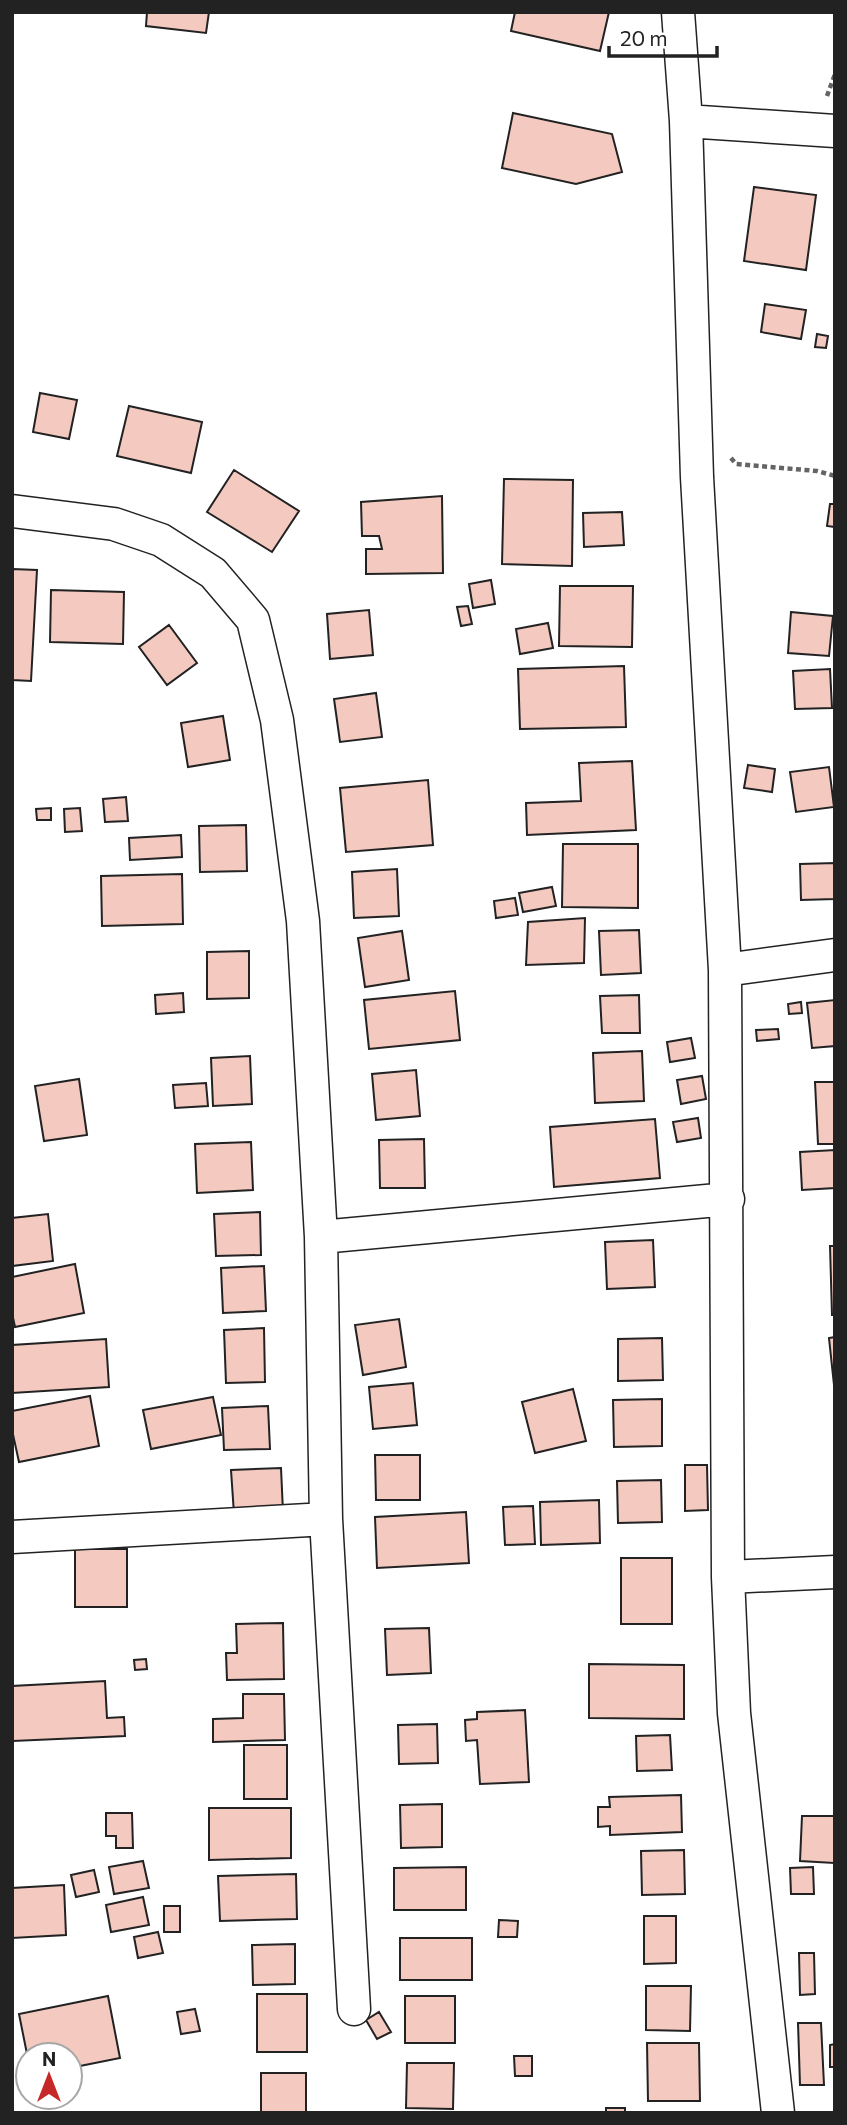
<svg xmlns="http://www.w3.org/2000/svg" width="847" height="2125" font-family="Commissioner,sans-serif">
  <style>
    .building { fill: #f3c9c0; stroke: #222; stroke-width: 2 }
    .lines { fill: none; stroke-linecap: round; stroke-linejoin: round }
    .street-casing { stroke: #222; stroke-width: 35 }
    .path { stroke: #646464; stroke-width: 4.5; stroke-dasharray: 5 3.5; stroke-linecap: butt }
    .street { stroke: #fff; stroke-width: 32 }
  </style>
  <rect width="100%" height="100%" fill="#fff"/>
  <path class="building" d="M147,12H209L206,33L146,26Z
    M515,12H609L600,51L511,31Z
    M513,113L612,134L622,172L576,184L502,168Z
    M754,187L816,195L806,270L744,261Z
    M765,304L806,310L801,339L761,332Z
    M817,334L828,336L826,348L815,347Z
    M40,393L77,400L69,439L33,432Z
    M129,406L202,422L191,473L117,456Z
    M234,470L299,511L272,552L207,512Z
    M504,479L573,480L572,566L502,564Z
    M442,496L443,573L366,574V549H382L379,536H362L361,502Z
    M830,504H835V527L827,526Z
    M622,512L624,545L584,547L583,513Z
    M12,569L37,570L31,681L12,680Z
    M491,580L495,604L473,608L469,584Z
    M560,586H633L632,647L559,646Z
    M51,590L124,592L123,644L50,642Z
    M468,606L472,624L461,626L457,607Z
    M369,610L373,655L330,659L327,614Z
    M791,612L833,616L829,656L788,653Z
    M548,623L553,648L520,654L516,629Z
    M169,625L197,663L167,685L139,647Z
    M624,666L626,727L520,729L518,669Z
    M830,669L832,708L795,709L793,671Z
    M376,693L382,737L340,742L334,699Z
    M223,716L230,760L188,767L181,723Z
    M632,761L636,830L527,835L526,803L581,801L579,763Z
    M748,765L775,769L772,792L744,788Z
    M829,767L834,807L796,812L790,772Z
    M428,780L433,845L346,852L340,788Z
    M126,797L128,821L105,822L103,799Z
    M51,808V820H37L36,809Z
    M80,808L82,831L65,832L64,809Z
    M246,825L247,871L200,872L199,826Z
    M181,835L182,857L130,860L129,838Z
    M563,844H638V908L562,907Z
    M835,863V899L801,900L800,864Z
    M397,869L399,916L354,918L352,872Z
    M182,874L183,924L102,926L101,876Z
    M552,887L556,906L523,912L519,893Z
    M515,898L518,915L496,918L494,901Z
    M585,918L584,963L526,965L528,922Z
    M639,930L641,973L601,975L599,931Z
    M402,931L409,980L365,987L358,938Z
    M249,951V998L207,999V952Z
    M455,991L460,1040L369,1049L364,1000Z
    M183,993L184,1012L156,1014L155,995Z
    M639,995L640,1033H602L600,996Z
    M835,1000V1046L812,1048L807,1003Z
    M801,1002L802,1013L789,1014L788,1004Z
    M778,1029L779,1039L757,1041L756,1030Z
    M691,1038L695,1058L670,1062L667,1042Z
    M642,1051L644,1101L595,1103L593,1053Z
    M250,1056L252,1104L213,1106L211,1058Z
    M416,1070L420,1116L376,1120L372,1074Z
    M702,1076L706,1099L681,1104L677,1080Z
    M79,1079L87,1135L44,1141L35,1086Z
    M815,1082H835V1144H818Z
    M206,1083L208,1106L175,1108L173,1085Z
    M698,1118L701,1138L677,1142L673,1122Z
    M655,1119L660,1178L554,1187L550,1127Z
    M424,1139L425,1188H380L379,1140Z
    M251,1142L253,1190L197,1193L195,1144Z
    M835,1150V1188L802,1190L800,1152Z
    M260,1212L261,1255L216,1256L214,1214Z
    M48,1214L53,1261L12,1266V1218Z
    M653,1240L655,1287L607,1289L605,1242Z
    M830,1246H835V1315H832Z
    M75,1264L84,1313L15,1327L12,1313V1277Z
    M264,1266L266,1311L223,1313L221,1268Z
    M399,1319L406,1367L363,1375L355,1325Z
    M264,1328L265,1382L226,1383L224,1330Z
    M835,1337V1385H834L829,1338Z
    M662,1338L663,1380L618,1381V1339Z
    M106,1339L109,1387L12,1393V1345Z
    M413,1383L417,1425L373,1429L369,1387Z
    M573,1389L586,1441L535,1453L522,1402Z
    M90,1396L99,1446L19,1462L12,1430V1411Z
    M213,1397L221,1435L151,1449L143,1410Z
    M662,1399V1446L614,1447L613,1400Z
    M268,1406L270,1449L224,1450L222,1408Z
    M375,1455H420V1500H376Z
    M685,1465H707L708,1510L685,1511Z
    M281,1468L283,1512L234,1514L231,1470Z
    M661,1480L662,1522L618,1523L617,1481Z
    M599,1500L600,1543L541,1545L540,1502Z
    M533,1506L535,1544L505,1545L503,1507Z
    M466,1512L469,1563L377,1568L375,1517Z
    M75,1549H127V1607H75Z
    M621,1558H672V1624H621Z
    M283,1623L284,1679L227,1680L226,1653H237L236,1624Z
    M429,1628L431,1673L387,1675L385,1629Z
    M146,1659L147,1669L135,1670L134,1660Z
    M589,1664L684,1665V1719L589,1718Z
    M105,1681L107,1718L124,1717L125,1736L13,1741L12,1686Z
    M243,1694H284L285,1740L213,1742V1719L243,1718Z
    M525,1710L529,1782L480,1784L477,1740L466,1741L465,1720L477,1719V1712Z
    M437,1724L438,1763L399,1764L398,1725Z
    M670,1735L672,1770L637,1771L636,1736Z
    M244,1745H287V1799H244Z
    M681,1795L682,1832L610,1835V1826L598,1827V1807H610L609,1797Z
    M442,1804V1847L401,1848L400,1805Z
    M209,1808H291V1858L209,1860Z
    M106,1813H132L133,1848H116V1836H106Z
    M802,1816H834V1863L800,1861Z
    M684,1850L685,1894L642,1895L641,1851Z
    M143,1861L149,1888L114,1894L109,1867Z
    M466,1867V1910H394V1868Z
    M813,1867L814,1894H791L790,1868Z
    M94,1870L99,1892L76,1897L71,1875Z
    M296,1874L297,1919L220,1921L218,1876Z
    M64,1885L66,1935L12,1938V1888Z
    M143,1897L149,1925L111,1932L106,1905Z
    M164,1906H180V1932H164Z
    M644,1916H676V1963L644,1964Z
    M499,1920L518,1921L517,1937H498Z
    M158,1932L163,1953L138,1958L134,1937Z
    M400,1938H472V1980H400Z
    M295,1944V1984L253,1985L252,1945Z
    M799,1953H814L815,1994L800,1995Z
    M646,1986H691L690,2031L646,2030Z
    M257,1994H307V2052H257Z
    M108,1996L120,2058L70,2068V2055H28V2059L19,2014Z
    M405,1996H455V2043H405Z
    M195,2009L200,2031L181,2034L177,2012Z
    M379,2012L391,2032L377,2039L366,2020Z
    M798,2023H821L824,2085H800Z
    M647,2043H699L700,2101H648Z
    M835,2044V2067H830V2045Z
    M514,2056H532V2076H515Z
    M407,2063H454L453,2109L406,2108Z
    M261,2073H306V2113H261Z
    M606,2108H625V2113H606Z"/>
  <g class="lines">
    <defs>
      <path id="street" d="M678,12L686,121L697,477L725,970L728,1577L734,1713L778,2113
        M686,121L835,131
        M12,511L114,524L161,540L213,573L253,620L277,720L303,921L321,1237L326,1519L354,2009
        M725,970L835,955
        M321,1237L728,1199
        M12,1537L326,1519
        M728,1577L835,1572"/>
    </defs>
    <use href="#street" class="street-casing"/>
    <path class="path" d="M827,96L835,74
      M731,458L736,464L817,471L835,476"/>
    <use href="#street" class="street"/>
  </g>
  <rect width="847" height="2125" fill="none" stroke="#222222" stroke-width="28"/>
  <g transform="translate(49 2076)"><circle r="33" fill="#ffffff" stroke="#a7a7a7" stroke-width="2"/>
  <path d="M0-5L12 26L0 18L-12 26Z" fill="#c62828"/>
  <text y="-10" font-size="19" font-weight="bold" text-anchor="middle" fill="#222222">N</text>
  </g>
  <path d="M609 46v10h108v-10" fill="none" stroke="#222222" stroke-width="3.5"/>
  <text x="620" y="46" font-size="21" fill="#222222" stroke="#ffffff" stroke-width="5" paint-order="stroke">20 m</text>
</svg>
